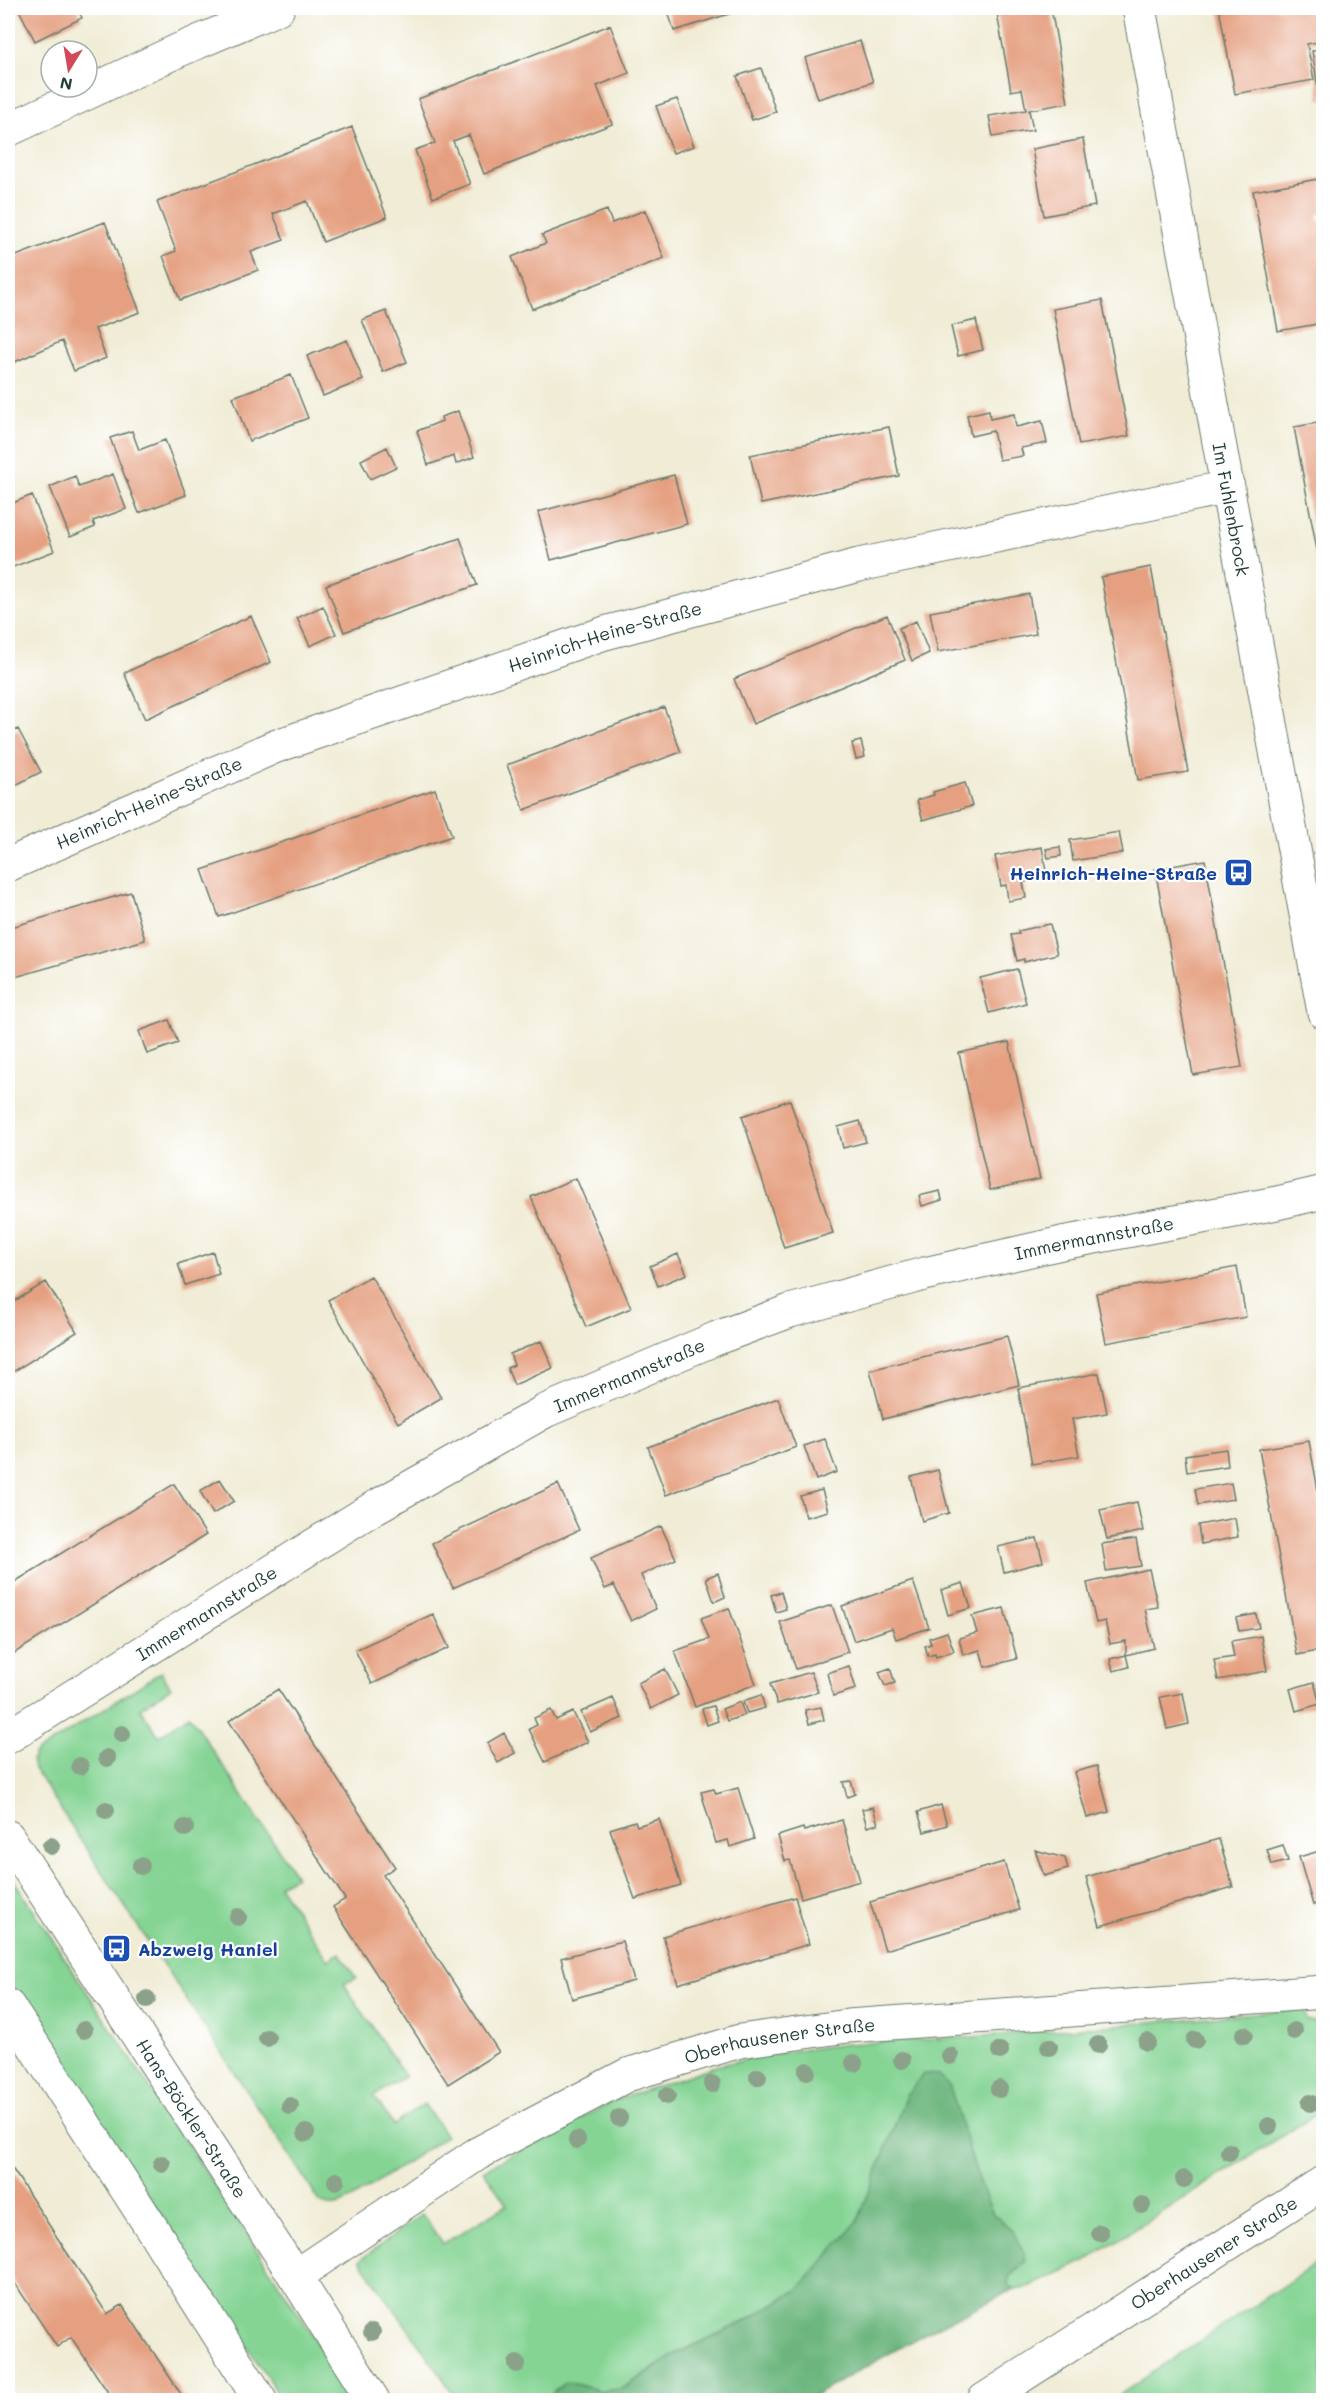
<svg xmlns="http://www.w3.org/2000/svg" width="1331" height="2408" font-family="Mali,sans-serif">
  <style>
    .green { fill: #85d494; stroke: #528864; stroke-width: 1.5 }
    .forest { fill: #6cb67e; stroke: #467a59; stroke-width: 1.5 }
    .building { fill: #e5a081 }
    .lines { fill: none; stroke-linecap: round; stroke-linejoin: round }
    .minor-casing { stroke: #687a6c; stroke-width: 35 }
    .major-casing { stroke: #687a6c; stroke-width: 35 }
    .minor { stroke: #fff; stroke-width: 33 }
    .major { stroke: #fff; stroke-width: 33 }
    .tree { fill: #8ba18a }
    .labels { text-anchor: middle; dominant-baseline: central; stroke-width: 4.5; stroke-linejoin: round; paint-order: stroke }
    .street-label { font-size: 18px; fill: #1f3d34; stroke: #fff }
    .transit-label { font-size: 18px; font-weight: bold; fill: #164399; stroke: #fff; text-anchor: end }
  </style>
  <rect width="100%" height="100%" fill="#fff"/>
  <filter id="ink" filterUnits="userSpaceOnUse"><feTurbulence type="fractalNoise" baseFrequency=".0167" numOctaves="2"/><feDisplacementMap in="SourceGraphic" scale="12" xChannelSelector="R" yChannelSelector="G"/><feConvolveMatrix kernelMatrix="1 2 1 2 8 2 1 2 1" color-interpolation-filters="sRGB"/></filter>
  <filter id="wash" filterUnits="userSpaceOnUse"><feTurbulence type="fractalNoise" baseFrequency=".008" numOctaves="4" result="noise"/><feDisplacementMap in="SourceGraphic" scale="24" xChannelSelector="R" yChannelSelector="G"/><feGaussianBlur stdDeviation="1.35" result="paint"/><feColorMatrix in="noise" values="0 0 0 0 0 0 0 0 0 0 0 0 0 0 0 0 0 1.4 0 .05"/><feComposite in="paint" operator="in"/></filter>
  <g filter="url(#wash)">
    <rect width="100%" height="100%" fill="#f0ecd5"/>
    <path class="green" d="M161,1672L171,1688L140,1708L159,1736L189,1715L296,1876L279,1885L328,1960L340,1953L356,1978L344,1984L405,2076L374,2096L393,2125L424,2104L446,2136L351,2199C339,2205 333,2208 320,2202L34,1769L32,1760L34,1754Z
      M8,1872L303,2320L350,2400H282L8,1980Z
      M1304,2009L1306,2020L1323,2024V2110L1085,2261L1031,2286L1015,2289L1008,2286L1009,2276L1020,2268L1012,2230L993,2214L979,2182L949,2085L906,2096L858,2221L799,2289L744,2322L679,2352L622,2389L602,2391L567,2382L554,2392L551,2400H458L360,2260L422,2214L443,2244L507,2205L483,2170L614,2101L715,2066L771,2054L846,2044L973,2037Z
      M1323,2259V2400H1112Z"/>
    <path class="forest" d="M923,2074L939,2075L949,2085L979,2182L993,2214L1012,2230L1024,2253L1026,2261L1009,2277L1008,2286L1015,2289L936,2327L807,2400H551L554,2392L567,2382L601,2391L622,2389L679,2352L744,2322L799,2289L858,2221L906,2096Z"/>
    <g id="blocks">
      <path class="building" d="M18,8H77L82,18L35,41Z
        M667,8H748L674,31Z
        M996,8H1051L1068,103L1029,110L1033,130L993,137L989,116L1026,110L1022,89L1011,91Z
        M1219,8H1302V10L1322,8L1323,41L1307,44L1314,80L1235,94Z
        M610,25L629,73L597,86L612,124L484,174L469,135L453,141L470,184L433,198L415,150L435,143L418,99Z
        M860,41L873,82L818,99L805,58Z
        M1323,50V99L1320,100L1312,51Z
        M761,68L776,112L752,120L737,76Z
        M677,99L694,146L673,153L656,106Z
        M352,127L387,217L323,242L307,201L273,214L284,240L251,252L258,270L180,300L163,256L176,251L157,202Z
        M1083,139L1095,206L1044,216L1032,149Z
        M1323,178V214L1317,215L1319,222L1323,221V323L1278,331L1253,191Z
        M607,210L612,223L645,210L664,258L532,309L512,257L546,243L542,235Z
        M105,222L140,312L95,329L106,358L74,371L62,341L8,365V259Z
        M1102,300L1129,436L1079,445L1053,309Z
        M386,311L407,362L383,372L362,320Z
        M976,320L983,350L958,356L951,326Z
        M347,340L363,380L323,396L307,356Z
        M291,375L308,418L249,441L233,397Z
        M989,410L990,419L1014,414L1016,427L1042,421L1047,443L1021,448L1023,456L999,460L993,431L971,436L967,415Z
        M458,411L474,457L456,464L454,456L428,465L417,431L442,421L441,417Z
        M1323,422V565L1320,566L1294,427Z
        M889,427L899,476L761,504L750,455Z
        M132,431L139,450L165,440L186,495L139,513L110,438Z
        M387,447L396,467L370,479L361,460Z
        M113,474L126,509L93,521L95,527L70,537L50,487L75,476L79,487Z
        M674,475L687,524L551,560L538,512Z
        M32,495L54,551L8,569V505Z
        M460,538L477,585L344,632L326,585Z
        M1151,567L1188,772L1138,780L1101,577Z
        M1029,594L1036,634L938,652L930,612Z
        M323,606L336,634L310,646L297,618Z
        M887,615L905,660L753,724L734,679Z
        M251,616L271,662L145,719L124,673Z
        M916,621L929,653L912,661L899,628Z
        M664,707L681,752L524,810L507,765Z
        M18,729L41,772L8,789V734Z
        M861,741L865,757L856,759L852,743Z
        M965,783L972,806L923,820L917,800L934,795L933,792Z
        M435,789L452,836L219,917L202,870Z
        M1119,832L1123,853L1073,861L1070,840Z
        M1042,847L1047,878L1023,882L1026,898L1008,901L1006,885L1001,886L995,856Z
        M1060,847L1061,856L1048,858L1046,849Z
        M1205,860L1242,1067L1193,1075L1155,869Z
        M131,892L145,940L8,979V928Z
        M1050,924L1057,954L1024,962V959L1017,961L1011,935L1019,934L1018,931Z
        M1017,969L1026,1003L989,1013L980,978Z
        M169,1020L178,1043L147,1054L139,1031Z
        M1009,1042L1040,1179L990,1190L959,1053Z
        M790,1100L833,1233L784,1248L742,1116Z
        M860,1121L866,1142L843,1148L838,1127Z
        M576,1178L631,1308L586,1327L531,1197Z
        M940,1191L942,1200L922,1206L919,1196Z
        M213,1252L219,1274L185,1285L178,1264Z
        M678,1254L687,1274L658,1286L650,1266Z
        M1237,1267L1246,1317L1106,1343L1096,1293Z
        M371,1276L441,1398L398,1423L328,1300Z
        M46,1282L77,1332L8,1375V1305Z
        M1007,1336L1019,1385L883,1419L870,1370Z
        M541,1341L553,1368L514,1385L507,1368L514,1365L510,1354Z
        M1099,1373L1107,1413L1072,1419L1079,1456L1032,1464L1018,1388Z
        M778,1398L796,1447L666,1495L648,1447Z
        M825,1439L837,1472L816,1480L804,1446Z
        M1309,1441L1323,1518V1650L1297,1655L1259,1449Z
        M1226,1449L1228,1466L1187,1472L1185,1455Z
        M938,1470L949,1513L922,1521L911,1477Z
        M220,1479L234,1501L213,1514L200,1491Z
        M1231,1483L1234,1499L1198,1505L1195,1489Z
        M174,1484L206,1535L8,1657V1586Z
        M558,1484L579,1530L453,1588L432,1543Z
        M822,1490L828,1511L806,1517L800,1496Z
        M1137,1502L1143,1531L1107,1539L1100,1510Z
        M1235,1518L1238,1537L1201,1544L1198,1525Z
        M661,1526L676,1559L641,1575L656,1609L631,1621L614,1585L605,1589L591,1558Z
        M1037,1538L1043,1562L1004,1572L998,1547Z
        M1136,1539L1141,1566L1106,1571L1102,1544Z
        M1149,1569L1158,1607L1145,1609L1154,1648L1126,1655V1641L1110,1644L1105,1621L1096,1623L1087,1583Z
        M718,1573L725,1597L714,1602L706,1578Z
        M913,1581L929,1628L896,1639L892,1628L854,1641L842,1606Z
        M963,1583L971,1608L948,1615L941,1590Z
        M781,1592L786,1609L776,1612L771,1595Z
        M832,1605L848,1652L796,1669L780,1622Z
        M729,1608L756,1684L695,1707L675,1651L709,1639L701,1618Z
        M1004,1608L1017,1659L985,1667L980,1650L963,1655L959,1638L977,1633L972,1616Z
        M433,1614L449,1648L372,1684L355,1650Z
        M1256,1614L1259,1628L1239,1631L1236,1618Z
        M947,1632L954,1651L936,1657L935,1654L928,1656L925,1646L931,1644L929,1638Z
        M1261,1636L1267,1671L1218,1680L1214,1660L1234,1657L1231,1641Z
        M1126,1655L1129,1667L1113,1671L1110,1659Z
        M849,1666L856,1689L833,1696L827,1673Z
        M890,1668L895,1683L885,1686L879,1672Z
        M665,1669L678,1695L651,1709L638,1683Z
        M811,1672L818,1692L777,1704L770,1684Z
        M1314,1682L1320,1704L1296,1711L1290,1689Z
        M278,1689L395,1867L383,1875L499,2052L448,2084L333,1907L345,1899L229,1721Z
        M1183,1693L1189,1724L1167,1729L1160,1697Z
        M761,1695L765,1708L747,1713L743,1701Z
        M613,1698L622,1718L590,1732L581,1712Z
        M740,1702L745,1715L727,1721L722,1709Z
        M713,1706L718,1721L707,1725L702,1709Z
        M821,1707L824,1720L809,1724L805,1710Z
        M551,1710L556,1720L573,1712L588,1742L545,1762L529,1729L537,1725L534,1718Z
        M504,1733L515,1753L498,1763L487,1743Z
        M1097,1766L1109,1812L1087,1818L1074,1772Z
        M851,1781L855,1794L847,1797L843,1782Z
        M738,1788L754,1839L730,1847L728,1840L716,1843L701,1792L714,1789L716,1794Z
        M941,1805L947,1825L924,1832L918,1812Z
        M873,1807L878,1824L867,1827L862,1809Z
        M659,1819L681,1885L635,1899L610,1829L635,1821L637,1826Z
        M842,1820L860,1881L801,1898L790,1860L785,1861L778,1836L803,1828L804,1831Z
        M1219,1839L1233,1887L1100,1926L1086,1877Z
        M1283,1845L1288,1861L1272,1865L1267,1850Z
        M1035,1850L1065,1858L1068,1869L1044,1876Z
        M1323,1850V1902L1313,1905L1299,1857Z
        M1004,1862L1019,1910L885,1950L870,1902Z
        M795,1897L809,1944L678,1984L663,1936Z
        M622,1941L634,1981L572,1999L561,1958Z
        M8,2162L107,2314L122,2305L185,2400H113L71,2337L57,2347L8,2273Z"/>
    </g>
  </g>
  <g filter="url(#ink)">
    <use href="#blocks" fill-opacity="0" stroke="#687a6c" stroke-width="1.5"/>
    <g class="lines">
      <defs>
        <g id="minor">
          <path id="s1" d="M1139,8L1324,1012"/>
          <path d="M8,130L177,51L278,8"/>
          <path id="s2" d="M8,865L274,747L605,633L859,565L1228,487"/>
          <path id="s3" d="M8,1737L372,1509L545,1411L717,1338L790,1311L924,1274L1062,1243L1277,1203L1324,1192"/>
          <path id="s4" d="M295,2276L477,2154L627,2075L740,2041L848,2026L1324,1992"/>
        </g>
        <g id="major">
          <path id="s5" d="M8,1837L295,2276L373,2400"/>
          <path d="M8,2006L153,2230L260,2400"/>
          <path id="s6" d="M984,2400L1324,2182"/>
        </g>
      </defs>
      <use href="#minor" class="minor-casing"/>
      <use href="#major" class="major-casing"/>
      <use href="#minor" class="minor"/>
      <use href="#major" class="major"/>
    </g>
    <g class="tree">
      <circle cx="122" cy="1734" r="9"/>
      <circle cx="107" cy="1758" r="9"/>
      <circle cx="80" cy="1766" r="9"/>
      <circle cx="106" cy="1810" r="9"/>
      <circle cx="185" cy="1828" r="9"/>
      <circle cx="51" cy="1846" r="9"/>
      <circle cx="141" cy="1866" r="9"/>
      <circle cx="238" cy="1917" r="9"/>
      <circle cx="115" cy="1942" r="9"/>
      <circle cx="147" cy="1999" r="9"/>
      <circle cx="84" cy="2030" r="9"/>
      <circle cx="1294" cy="2031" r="9"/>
      <circle cx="1244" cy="2035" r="9"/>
      <circle cx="267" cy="2038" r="9"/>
      <circle cx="1195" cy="2040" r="9"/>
      <circle cx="1147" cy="2042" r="9"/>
      <circle cx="1098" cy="2045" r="9"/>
      <circle cx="1049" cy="2047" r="9"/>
      <circle cx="1000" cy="2051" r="9"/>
      <circle cx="950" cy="2056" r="9"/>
      <circle cx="902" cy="2060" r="9"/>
      <circle cx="854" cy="2063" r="9"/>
      <circle cx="807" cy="2071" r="9"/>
      <circle cx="758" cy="2077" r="9"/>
      <circle cx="712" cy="2084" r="9"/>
      <circle cx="999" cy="2089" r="9"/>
      <circle cx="667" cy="2096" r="9"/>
      <circle cx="1310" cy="2103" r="9"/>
      <circle cx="290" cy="2106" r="9"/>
      <circle cx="619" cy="2118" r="9"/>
      <circle cx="1269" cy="2126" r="9"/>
      <circle cx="306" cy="2133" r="9"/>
      <circle cx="577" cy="2140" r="9"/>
      <circle cx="1229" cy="2152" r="9"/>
      <circle cx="162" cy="2164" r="9"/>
      <circle cx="1184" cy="2179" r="9"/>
      <circle cx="336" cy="2181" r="9"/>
      <circle cx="1142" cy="2205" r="9"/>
      <circle cx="1100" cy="2233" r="9"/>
      <circle cx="372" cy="2332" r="9"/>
      <circle cx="517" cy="2364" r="9"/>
    </g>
  </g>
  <defs>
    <symbol id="bus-square" viewBox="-11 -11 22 22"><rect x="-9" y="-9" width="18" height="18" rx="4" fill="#1a4fb4" stroke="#fff"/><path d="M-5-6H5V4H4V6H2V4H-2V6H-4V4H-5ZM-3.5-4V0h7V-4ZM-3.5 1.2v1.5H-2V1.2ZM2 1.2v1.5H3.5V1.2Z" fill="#fff"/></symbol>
  </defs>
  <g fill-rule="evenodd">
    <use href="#bus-square" x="1222" y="856" width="33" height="33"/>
    <use href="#bus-square" x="100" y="1932" width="33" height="33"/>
  </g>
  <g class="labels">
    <g class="street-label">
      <text stroke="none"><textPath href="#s1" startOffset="510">Im Fuhlenbrock</textPath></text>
      <text stroke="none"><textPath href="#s2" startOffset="640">Heinrich-Heine-Straße</textPath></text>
      <text stroke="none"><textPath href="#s2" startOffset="154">Heinrich-Heine-Straße</textPath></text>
      <text stroke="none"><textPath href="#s3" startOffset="1206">Immermannstraße</textPath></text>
      <text stroke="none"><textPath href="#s3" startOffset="720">Immermannstraße</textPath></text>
      <text stroke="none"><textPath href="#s3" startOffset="234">Immermannstraße</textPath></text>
      <text stroke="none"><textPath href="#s4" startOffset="546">Oberhausener Straße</textPath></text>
      <text stroke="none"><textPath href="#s5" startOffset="336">Hans-Böckler-Straße</textPath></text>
      <text stroke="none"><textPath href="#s6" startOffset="273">Oberhausener Straße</textPath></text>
    </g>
    <g class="transit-label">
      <text x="1217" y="873">Heinrich-Heine-Straße</text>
      <text x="138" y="1949" text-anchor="start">Abzweig Haniel</text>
    </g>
  </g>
  <rect width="1331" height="2408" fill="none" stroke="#fff" stroke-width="30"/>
  <g transform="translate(69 69) rotate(191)"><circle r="28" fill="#ffffff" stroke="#a5b1ae" stroke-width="1.5"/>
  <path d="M0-4.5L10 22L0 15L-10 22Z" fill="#d1495b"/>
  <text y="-9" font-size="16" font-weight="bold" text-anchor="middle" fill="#1f3d34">N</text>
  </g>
</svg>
